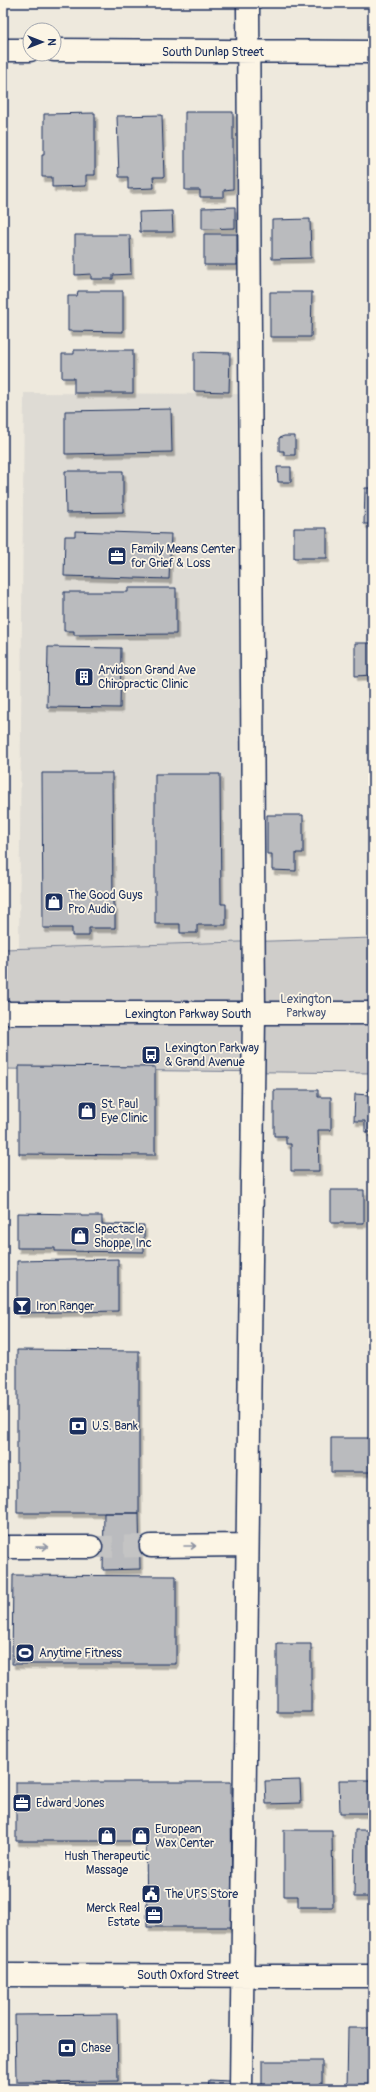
<svg xmlns="http://www.w3.org/2000/svg" width="376" height="2092" font-family="Pangolin,sans-serif">
  <style>
    .built { fill: #dedbd4 }
    .green { fill: #cfcdca; stroke: #757e94 }
    .building { fill: #babbbe; stroke: #1b2f5e; filter: url(#shadow) }
    .lines { fill: none; stroke-linecap: round; stroke-linejoin: round }
    .minor-tunnel { stroke: #c4c4c4; stroke-width: 22; stroke-dasharray: 22 11; stroke-linecap: butt }
    .minor-casing { stroke: #1b2f5e; stroke-width: 25 }
    .major-casing { stroke: #1b2f5e; stroke-width: 25 }
    .minor { stroke: #fcf5e5; stroke-width: 22 }
    .major { stroke: #fcf5e5; stroke-width: 22 }
    .oneway { stroke: #8c92a2 }
    .labels { text-anchor: middle; dominant-baseline: central; stroke-width: 3.5; stroke-linejoin: round; paint-order: stroke }
    .street-label { font-size: 12px; fill: #1b2f5e; stroke: #fcf5e5 }
    .poi-label { font-size: 12px; fill: #1b2f5e; stroke: #fcf5e5; text-anchor: start }
    .park-label { font-size: 12px; fill: #485679; stroke: #fcf5e5 }
  </style>
  <defs>
    <filter id="shadow"><feDropShadow dx="2.5" dy="4.5" stdDeviation="0" flood-color="#0004"/></filter>
  </defs>
  <rect width="100%" height="100%" fill="#eee9dd"/>
  <filter id="ink" filterUnits="userSpaceOnUse"><feTurbulence type="fractalNoise" baseFrequency=".025" numOctaves="2"/><feDisplacementMap in="SourceGraphic" scale="8" xChannelSelector="R" yChannelSelector="G"/><feConvolveMatrix kernelMatrix="1 2 1 2 8 2 1 2 1" color-interpolation-filters="sRGB"/></filter>
  <g filter="url(#ink)">
    <path class="built" d="M24,393L246,394L244,941L19,948Z"/>
    <path class="green" d="M373,938V1073L3,1069V949Z"/>
    <path class="building" d="M185,112H233V189L224,190V197H200V190H185Z
      M95,113V175H86V186L52,187V177H42V154H44V114Z
      M162,115L164,177H153L154,188L128,189V177H119L117,116Z
      M235,207V228L202,229V208Z
      M172,211L173,232H140L139,212Z
      M310,219L311,258L272,259V220Z
      M204,234H237V265H204Z
      M75,235H130L131,274L113,275V279H91V274L75,275Z
      M78,291H123V332L68,331V296H77Z
      M270,292H312L311,337H270Z
      M74,350H133V393H74V378H62V354H74Z
      M194,352L230,353L229,392L194,391Z
      M171,409L172,452L65,454V411Z
      M284,436H295V455H284V451H279V438Z
      M277,467H291V482H278Z
      M65,471H123V512L66,513Z
      M365,488H373V524H364Z
      M294,528H327V558H294Z
      M75,531L171,534L169,579L64,576L65,536H75Z
      M128,588H176V634L74,635V631H64V592H128Z
      M355,643H373V675L355,676Z
      M48,647L121,648L120,708L47,707Z
      M42,773H112L113,906H115V928H89V936H72V928H43Z
      M155,774H220L221,904H226V925H197V933H180V924H155Z
      M267,815H303V853H296V871L272,870V854H267Z
      M19,1066L155,1067V1155L19,1154Z
      M368,1089H373V1132H365V1121H354L355,1094L368,1095Z
      M274,1090H318V1097H331V1130H318L319,1171H291V1144H286V1136H274Z
      M331,1190H364V1223H331Z
      M17,1213L81,1214V1216H102V1224L144,1225V1252L55,1251V1248H17Z
      M118,1259V1311L17,1313V1261Z
      M17,1350L139,1351V1513H17Z
      M331,1438H370V1472H331Z
      M104,1513H139L140,1569L103,1570Z
      M13,1575L176,1576V1664H12Z
      M277,1644H311V1712H277Z
      M300,1780L301,1803L266,1804L265,1781Z
      M339,1780H370V1813H340Z
      M16,1782H231L232,1927H147L146,1841H16Z
      M284,1830H332L333,1907H298V1896H284Z
      M355,1830H373V1897H354Z
      M117,2014L118,2081L16,2082L15,2015Z
      M348,2028H373V2089H347Z
      M262,2061H322V2083H319V2089H262Z
      M209,2080L230,2081V2089H208Z
      M121,2085V2089H48H59V2086Z"/>
    <g class="lines">
      <path class="minor-tunnel" d="M91,1547L151,1546"/>
      <defs>
        <path id="minor" d="M3,50H30
          M54,50L373,52
          M151,1546L247,1545
          M3,1547H91
          M3,1975L373,1976
          M241,2089L254,1014L248,3"/>
        <path id="major" d="M3,1013H373"/>
      </defs>
      <use href="#minor" class="minor-casing"/>
      <use href="#major" class="major-casing"/>
      <use href="#minor" class="minor"/>
      <use href="#major" class="major"/>
    </g>
    <defs><path id="oneway-shaft" d="M-6 0H5M1.5-3L5.5 0L1.5 3" fill="none" stroke-width="1.6" stroke-linecap="round" stroke-linejoin="round"/></defs>
    <g class="oneway">
      <use href="#oneway-shaft" transform="translate(190 1546)"/>
      <use href="#oneway-shaft" transform="translate(42 1547) rotate(-1)"/>
    </g>
  </g>
  <defs>
    <symbol id="office-square" viewBox="-11 -11 22 22"><rect x="-9" y="-9" width="18" height="18" rx="4" fill="#1b2f5e" stroke="#fcf5e5"/><path d="M-6-3h4V-5.5h4V-3h4V5H-6ZM-1-4.5V-3h2v-1.5ZM-6 0V1H6V0Z" fill="#fff"/></symbol>
    <symbol id="building-square" viewBox="-11 -11 22 22"><rect x="-9" y="-9" width="18" height="18" rx="4" fill="#1b2f5e" stroke="#fcf5e5"/><path d="M-4-6H4V6H1V3H-1V6H-4ZM-2.5-4.3h1.7v1.8h-1.7ZM.8-4.3h1.7v1.8H.8ZM-2.5-1h1.7V.8h-1.7ZM.8-1h1.7V.8H.8Z" fill="#fff"/></symbol>
    <symbol id="shop-square" viewBox="-11 -11 22 22"><rect x="-9" y="-9" width="18" height="18" rx="4" fill="#1b2f5e" stroke="#fcf5e5"/><path d="M-5-2.5h2.3a2.7 3.5 0 0 1 5.4 0H5L5.5 6h-11ZM-1.5-2.5h3a1.5 2.3 0 0 0-3 0Z" fill="#fff"/></symbol>
    <symbol id="bus-square" viewBox="-11 -11 22 22"><rect x="-9" y="-9" width="18" height="18" rx="4" fill="#1b2f5e" stroke="#fcf5e5"/><path d="M-5-6H5V4H4V6H2V4H-2V6H-4V4H-5ZM-3.5-4V0h7V-4ZM-3.5 1.2v1.5H-2V1.2ZM2 1.2v1.5H3.5V1.2Z" fill="#fff"/></symbol>
    <symbol id="bar-square" viewBox="-11 -11 22 22"><rect x="-9" y="-9" width="18" height="18" rx="4" fill="#1b2f5e" stroke="#fcf5e5"/><path d="M-6-5H6L.8 .8V4.5H3.5V6h-7V4.5H-.8V.8Z" fill="#fff"/></symbol>
    <symbol id="bank-square" viewBox="-11 -11 22 22"><rect x="-9" y="-9" width="18" height="18" rx="4" fill="#1b2f5e" stroke="#fcf5e5"/><path d="M-6-4H6V4H-6ZM0-2.3a2.3 2.3 0 1 0 0 4.6a2.3 2.3 0 1 0 0-4.6Z" fill="#fff"/></symbol>
    <symbol id="stadium-square" viewBox="-11 -11 22 22"><rect x="-9" y="-9" width="18" height="18" rx="4" fill="#1b2f5e" stroke="#fcf5e5"/><path d="M0-5a6.5 5 0 1 0 0 10a6.5 5 0 1 0 0-10ZM-3.5-1.8h7v3.6h-7Z" fill="#fff"/></symbol>
    <symbol id="civic-square" viewBox="-11 -11 22 22"><rect x="-9" y="-9" width="18" height="18" rx="4" fill="#1b2f5e" stroke="#fcf5e5"/><path d="M-.6-6.5H3V-4.5H.6V-3L4-1V1h2V6H-6V1h2V-1L-.6-3ZM-1.2 2.5V6h2.4V2.5Z" fill="#fff"/></symbol>
  </defs>
  <g fill-rule="evenodd">
    <use href="#office-square" x="106" y="545" width="22" height="22"/>
    <use href="#building-square" x="73" y="666" width="22" height="22"/>
    <use href="#shop-square" x="43" y="891" width="22" height="22"/>
    <use href="#bus-square" x="140" y="1044" width="22" height="22"/>
    <use href="#shop-square" x="76" y="1100" width="22" height="22"/>
    <use href="#shop-square" x="69" y="1225" width="22" height="22"/>
    <use href="#bar-square" x="11" y="1295" width="22" height="22"/>
    <use href="#bank-square" x="67" y="1415" width="22" height="22"/>
    <use href="#stadium-square" x="14" y="1642" width="22" height="22"/>
    <use href="#office-square" x="11" y="1792" width="22" height="22"/>
    <use href="#shop-square" x="96" y="1825" width="22" height="22"/>
    <use href="#shop-square" x="130" y="1825" width="22" height="22"/>
    <use href="#civic-square" x="140" y="1883" width="22" height="22"/>
    <use href="#office-square" x="143" y="1904" width="22" height="22"/>
    <use href="#bank-square" x="56" y="2037" width="22" height="22"/>
  </g>
  <g class="labels">
    <g class="street-label">
      <text x="213" y="52">South Dunlap Street</text>
      <text x="188" y="1014">Lexington Parkway South</text>
      <text x="188" y="1975">South Oxford Street</text>
    </g>
    <g class="poi-label">
      <text x="131" y="549">Family Means Center<tspan x="131" dy="14">for Grief &amp; Loss</tspan></text>
      <text x="98" y="670">Arvidson Grand Ave<tspan x="98" dy="14">Chiropractic Clinic</tspan></text>
      <text x="68" y="895">The Good Guys<tspan x="68" dy="14">Pro Audio</tspan></text>
      <text x="165" y="1048">Lexington Parkway<tspan x="165" dy="14">&amp; Grand Avenue</tspan></text>
      <text x="101" y="1104">St. Paul<tspan x="101" dy="14">Eye Clinic</tspan></text>
      <text x="94" y="1229">Spectacle<tspan x="94" dy="14">Shoppe, Inc</tspan></text>
      <text x="36" y="1306">Iron Ranger</text>
      <text x="92" y="1426">U.S. Bank</text>
      <text x="39" y="1653">Anytime Fitness</text>
      <text x="36" y="1803">Edward Jones</text>
      <text x="155" y="1829">European<tspan x="155" dy="14">Wax Center</tspan></text>
      <text x="107" y="1856" text-anchor="middle">Hush Therapeutic<tspan x="107" dy="14">Massage</tspan></text>
      <text x="165" y="1894">The UPS Store</text>
      <text x="140" y="1908" text-anchor="end">Merck Real<tspan x="140" dy="14">Estate</tspan></text>
      <text x="81" y="2048">Chase</text>
    </g>
    <g class="park-label">
      <text x="306" y="999">Lexington<tspan x="306" dy="14">Parkway</tspan></text>
    </g>
  </g>
  <rect width="376" height="2092" fill="none" stroke="#fcf5e5" stroke-width="16"/>
  <rect x="8" y="8" width="360" height="2076" fill="none" stroke="#1b2f5e" stroke-width="1.5" filter="url(#ink)"/>
  <g transform="translate(42 42) rotate(90)"><circle r="19" fill="#fcf5e5" stroke="#a2a6af"/>
  <path d="M0-3L7 15L0 10L-7 15Z" fill="#1b2f5e"/>
  <text y="-6" font-size="11" font-weight="bold" text-anchor="middle" fill="#1b2f5e">N</text>
  </g>
</svg>
